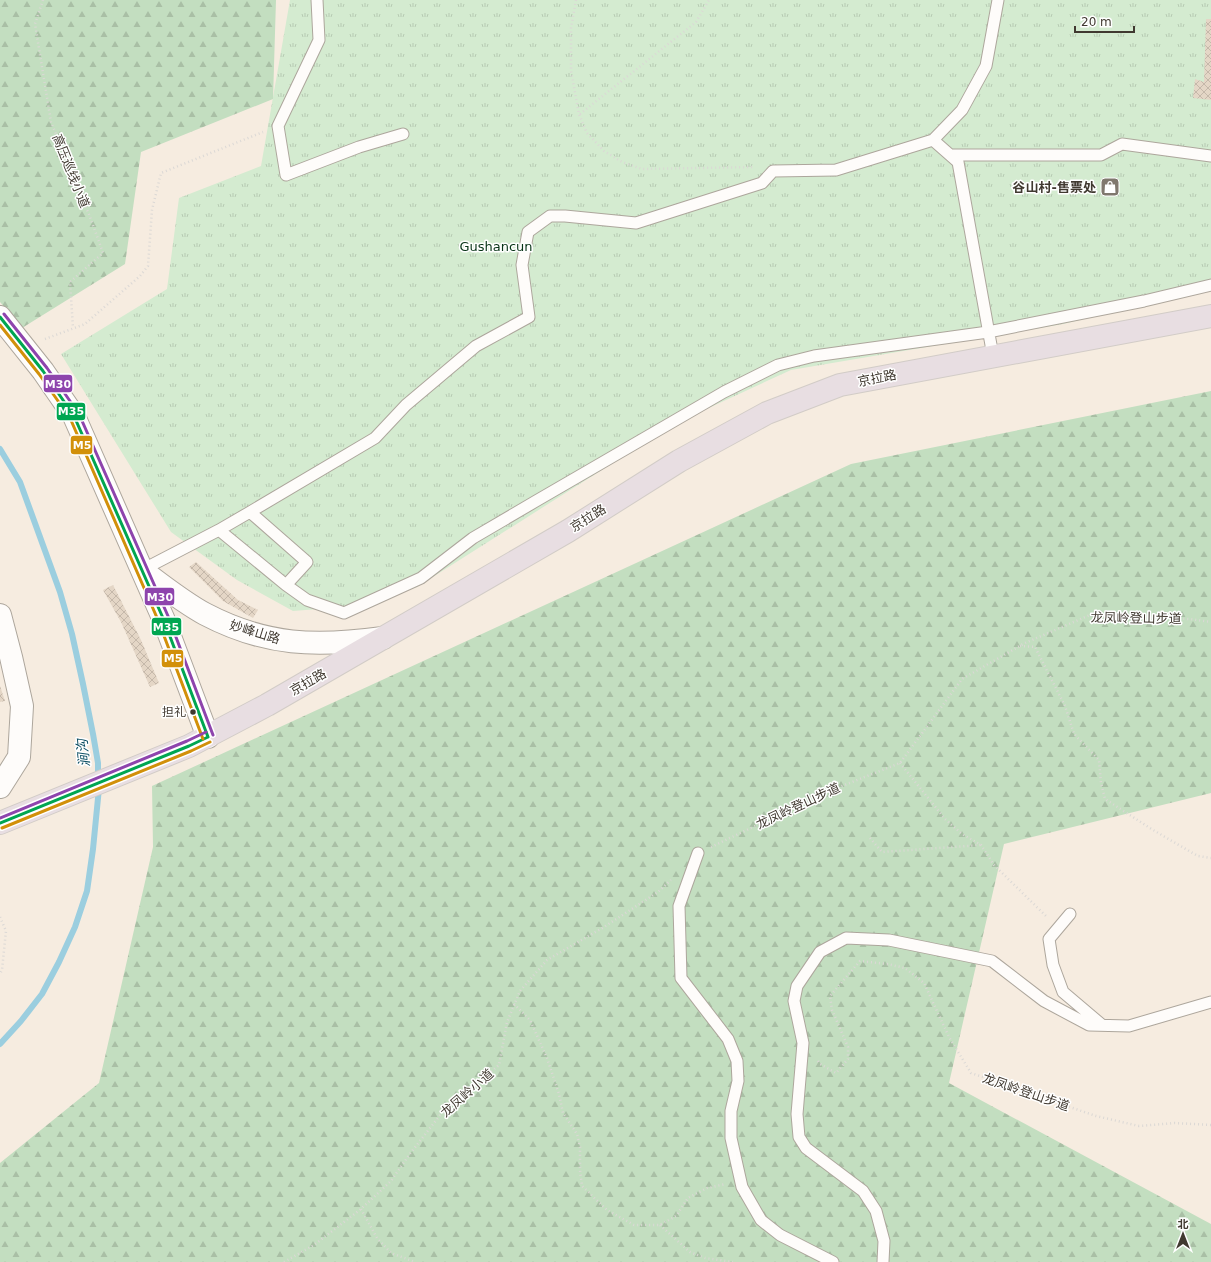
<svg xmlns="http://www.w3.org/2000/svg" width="1211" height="1262" font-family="'DejaVu Sans','Noto Sans SC',sans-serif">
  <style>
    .grass { fill: url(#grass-tufts) }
    .forest { fill: url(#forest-firs) }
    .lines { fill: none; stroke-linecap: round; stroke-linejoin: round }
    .stream { stroke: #9bcedf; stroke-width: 6 }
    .building { fill: url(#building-cross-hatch) }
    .service-casing { stroke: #ada69c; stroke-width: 13 }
    .minor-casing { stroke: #ada69c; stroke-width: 24 }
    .tertiary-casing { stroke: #ada69c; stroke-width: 24 }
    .trunk-casing { stroke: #d2ccc7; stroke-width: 24 }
    .path { stroke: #dbd8d5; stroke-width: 2.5; stroke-dasharray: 1 3; stroke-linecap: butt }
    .service { stroke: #fefcfa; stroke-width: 11 }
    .minor { stroke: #fefcfa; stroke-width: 22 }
    .tertiary { stroke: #fefcfa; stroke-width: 22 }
    .trunk { stroke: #e8dee2; stroke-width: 22 }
    .bus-1-casing { stroke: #fff; stroke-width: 6 }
    .bus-2-casing { stroke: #fff; stroke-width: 6 }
    .bus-3-casing { stroke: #fff; stroke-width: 6 }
    .bus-1 { stroke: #00a651; stroke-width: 3 }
    .bus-2 { stroke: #d2900a; stroke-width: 3 }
    .bus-3 { stroke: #8e44ad; stroke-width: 3 }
    .bus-dot { fill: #403930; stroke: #fff; stroke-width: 1.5 }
    .labels { text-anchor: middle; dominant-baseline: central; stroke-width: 3; stroke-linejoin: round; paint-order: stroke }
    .bus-label { font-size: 12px; fill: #403930; stroke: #fff; text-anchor: end }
    .street-label { font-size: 13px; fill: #403930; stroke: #fff }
    .poi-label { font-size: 13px; font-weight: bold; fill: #403930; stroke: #fff; text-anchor: end }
    .park-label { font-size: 13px; fill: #073316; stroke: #fff }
    .water-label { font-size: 14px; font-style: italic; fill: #0c4e63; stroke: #fff }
    .line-badge { stroke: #fff; stroke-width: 1.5 }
    .badge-label { font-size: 11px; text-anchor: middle; font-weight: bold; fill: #fff }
  </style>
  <defs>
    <pattern id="grass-tufts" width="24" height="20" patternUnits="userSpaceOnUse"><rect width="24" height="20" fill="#d4ebd0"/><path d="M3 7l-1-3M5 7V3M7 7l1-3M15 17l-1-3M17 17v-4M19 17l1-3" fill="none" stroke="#b7cab3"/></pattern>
    <pattern id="forest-firs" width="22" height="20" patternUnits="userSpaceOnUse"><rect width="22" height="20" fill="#c3dec0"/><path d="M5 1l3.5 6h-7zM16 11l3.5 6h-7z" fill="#a9bfa5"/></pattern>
    <pattern id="building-cross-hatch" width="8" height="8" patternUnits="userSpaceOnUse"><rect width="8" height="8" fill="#e4d6c6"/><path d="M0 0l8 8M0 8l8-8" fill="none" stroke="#c5b8aa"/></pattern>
  </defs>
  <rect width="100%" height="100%" fill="#f6ece0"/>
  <path class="grass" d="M290,0H1211V289L1063,324L791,370L676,423L417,587L369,605L293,611L237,580L171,532L61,354L167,289L179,198L261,166Z"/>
  <path class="forest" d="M0,0H276L273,99L141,152L125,264L22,328L0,302Z
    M1211,391V793L1004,844L949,1083L1211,1224V1262H0V1163L99,1083L153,847L152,786L851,464Z"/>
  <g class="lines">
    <path class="stream" d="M0,449L20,482L60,592L72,634L83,684L93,734L98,763V779
      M0,1044L21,1021L42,994L59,962L75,927L87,891L93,849L99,788"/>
  </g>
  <path class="building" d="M1206,19H1211V100L1193,98L1195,79L1204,82Z
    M1103,180L1118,181V190L1103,189Z
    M196,562L238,600L258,610L253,618L223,601L189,567Z
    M113,585L141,640L159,683L150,687L121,622L103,590Z
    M0,686L5,701L0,702Z"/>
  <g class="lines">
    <defs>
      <path id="service" d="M317,0L319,40L278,126L286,175L359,147L403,134
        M933,140L962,110L986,66L998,0
        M950,155H1101L1122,144L1211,156
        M219,530L286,585L307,600L344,613L421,578L473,538L536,501L724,392L778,365L814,356L988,332L1144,301L1211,285
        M142,570L219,530L250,512
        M286,585L307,562L250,512L375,438L406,405L476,346L529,317L522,265L528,232L550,216H565L636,223L762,183L773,171L836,170L933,140L958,162L993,356
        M698,853L679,906L681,978L728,1039L737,1061L738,1081L731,1111V1138L742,1187L761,1220L780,1235L833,1262
        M1070,914L1049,939L1053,965L1063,992L1102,1025
        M883,1262L884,1241L876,1211L863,1191L806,1148L799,1137L797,1114L803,1043L794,1001L797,986L820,952L846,938L889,940L992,961L1044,1001L1089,1025L1129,1026L1211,1002"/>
      <path id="minor" d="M0,615L11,657L22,706L19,757L0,787"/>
      <path id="tertiary" d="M0,317L43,371L74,416L163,618L208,737
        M143,571C163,586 183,602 205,614C266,646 316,647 383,638"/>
      <path id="trunk" d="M0,823L189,746L267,705L568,531L679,461L767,413L840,385L1211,316"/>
    </defs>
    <use href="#service" class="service-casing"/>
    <use href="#minor" class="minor-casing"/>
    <use href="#tertiary" class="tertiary-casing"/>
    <use href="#trunk" class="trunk-casing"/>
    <path class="path" d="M43,0L35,24L51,122L90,217L103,253L70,282L73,328
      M576,0L571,28V71L579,114L587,133L604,151L622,162L642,169L755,167
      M580,114L696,22L709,0
      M45,339L85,324L140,276L148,266L152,210L161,173L263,132
      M1020,646L1035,647L1065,706L1074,734L1099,760L1101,783L1105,799L1153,830L1198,856L1211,858
      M900,763L945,819L962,834L981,845L994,865L1048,918
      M870,838L882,852L981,845
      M711,847L827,792L900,763L962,679L1025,643L1090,615L1190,619L1211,622
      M0,917L6,931L2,970L0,974
      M514,1004L530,1020L547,1058L559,1094L563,1113L577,1134L580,1147V1170L582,1186L607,1210L634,1225H660L676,1216L688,1198L707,1188L726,1184
      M818,1061L820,1064L836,1073L848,1059V1047L832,1010L830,996L860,961L887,964L905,968L924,983L949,1037L971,1073L1096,1116L1139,1126L1175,1123L1211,1125
      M361,1209L377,1238L391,1253L415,1262
      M660,1225L690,1252L705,1258L733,1262
      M284,1262L314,1245L361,1209L391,1181L409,1155L441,1114L499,1065L507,1022L520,991L547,960L604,927L658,892L671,880"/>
    <use href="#service" class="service"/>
    <use href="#minor" class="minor"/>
    <use href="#tertiary" class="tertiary"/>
    <use href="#trunk" class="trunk"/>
    <defs>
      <path id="bus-1" d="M0,317L43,371L74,416L163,618L208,737
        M0,823L189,746L208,737"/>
      <path id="bus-2" d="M0,325L39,374L70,418L158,620L203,739
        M2,828L191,751L210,742"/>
      <path id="bus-3" d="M4,314L47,368L79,414L168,616L213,735
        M0,818L187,741L206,732"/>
    </defs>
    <use href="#bus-1" class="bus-1-casing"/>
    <use href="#bus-2" class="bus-2-casing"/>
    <use href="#bus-3" class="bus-3-casing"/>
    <use href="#bus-1" class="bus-1"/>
    <use href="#bus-2" class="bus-2"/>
    <use href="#bus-3" class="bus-3"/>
  </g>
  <defs>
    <symbol id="shop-square" viewBox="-11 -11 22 22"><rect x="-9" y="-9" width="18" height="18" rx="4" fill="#80786e" stroke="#fff"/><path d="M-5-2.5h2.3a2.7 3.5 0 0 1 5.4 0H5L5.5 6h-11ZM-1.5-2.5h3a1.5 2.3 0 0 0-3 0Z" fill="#fff"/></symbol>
  </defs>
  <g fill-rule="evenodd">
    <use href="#shop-square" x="1099" y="176" width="22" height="22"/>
  </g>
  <circle class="bus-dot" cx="193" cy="712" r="3.5"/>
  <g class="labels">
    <g class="bus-label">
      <text x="186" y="712">担礼</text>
    </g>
    <g class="street-label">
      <text transform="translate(71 171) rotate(68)">高压巡线小道</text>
      <text transform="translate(877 378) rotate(-11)">京拉路</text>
      <text transform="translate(588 518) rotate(-32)">京拉路</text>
      <text transform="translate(1136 618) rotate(1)">龙凤岭登山步道</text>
      <text transform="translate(255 632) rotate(17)">妙峰山路</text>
      <text transform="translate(308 682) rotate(-30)">京拉路</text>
      <text transform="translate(798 806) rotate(-25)">龙凤岭登山步道</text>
      <text transform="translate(1026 1092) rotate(19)">龙凤岭登山步道</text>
      <text transform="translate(467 1093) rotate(-41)">龙凤岭小道</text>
    </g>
    <g class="poi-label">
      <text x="1096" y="187">谷山村-售票处</text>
    </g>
    <g class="park-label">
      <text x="496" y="246">Gushancun</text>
    </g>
    <g class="water-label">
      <text transform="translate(83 753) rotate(-96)">涧沟</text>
    </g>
  </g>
  <g class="line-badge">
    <rect x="43" y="374" width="30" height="19" rx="4" fill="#8e44ad"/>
    <rect x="56" y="402" width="30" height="19" rx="4" fill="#00a651"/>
    <rect x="70" y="435" width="23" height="20" rx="4" fill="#d2900a"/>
    <rect x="144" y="587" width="31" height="19" rx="4" fill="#8e44ad"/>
    <rect x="151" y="617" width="31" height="19" rx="4" fill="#00a651"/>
    <rect x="161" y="649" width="23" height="19" rx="4" fill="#d2900a"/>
  </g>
  <g class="badge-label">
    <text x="58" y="388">M30</text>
    <text x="71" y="415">M35</text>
    <text x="82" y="449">M5</text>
    <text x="160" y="601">M30</text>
    <text x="166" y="631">M35</text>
    <text x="173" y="662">M5</text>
  </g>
  <g transform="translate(1183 1234)" stroke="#ffffff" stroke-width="3" paint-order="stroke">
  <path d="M0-3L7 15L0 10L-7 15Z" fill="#403930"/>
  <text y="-6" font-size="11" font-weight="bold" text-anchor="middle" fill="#403930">北</text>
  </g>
  <path d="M1075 26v6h59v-6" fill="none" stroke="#403930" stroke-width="2"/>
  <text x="1081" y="26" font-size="12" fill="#403930" stroke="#ffffff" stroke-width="3" paint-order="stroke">20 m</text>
</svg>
